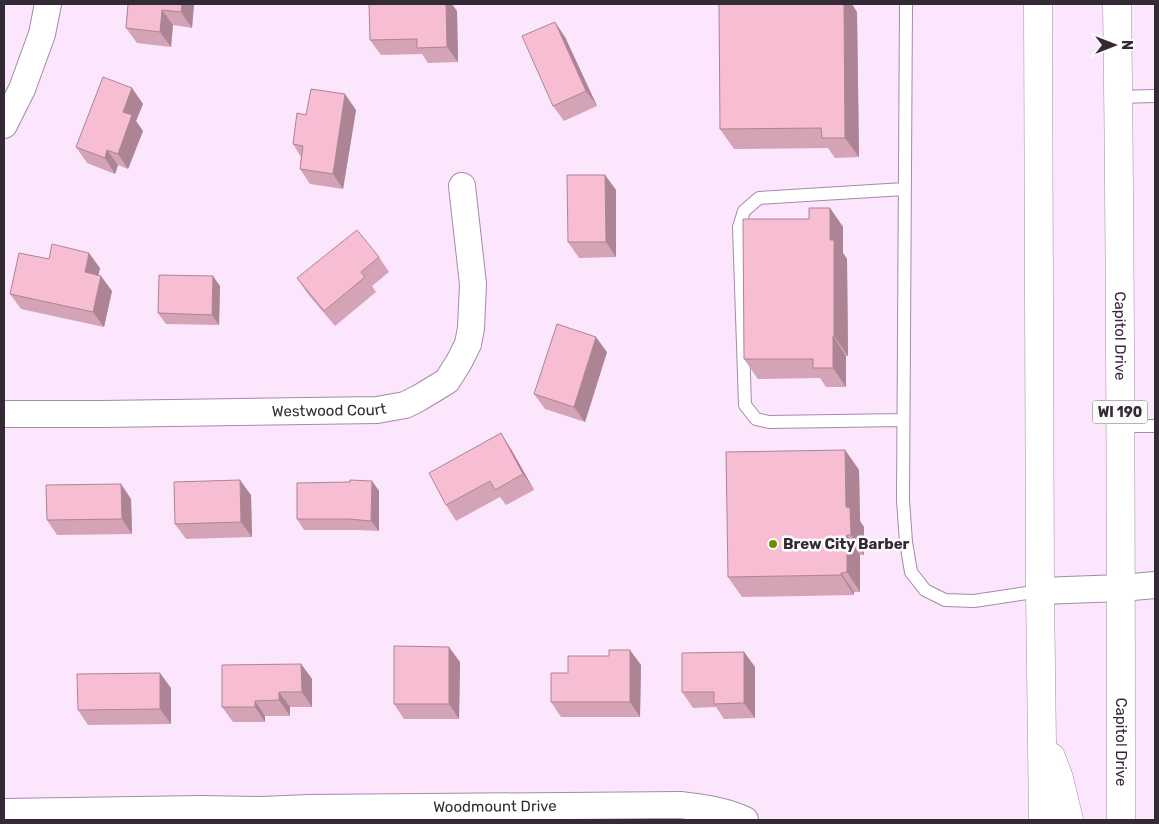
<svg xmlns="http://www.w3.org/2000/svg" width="1159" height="824" font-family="Rubik,sans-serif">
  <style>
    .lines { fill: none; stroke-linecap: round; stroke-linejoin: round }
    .service-casing { stroke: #a38ba6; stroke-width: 14 }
    .minor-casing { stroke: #a38ba6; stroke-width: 28 }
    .primary-casing { stroke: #a38ba6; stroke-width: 29 }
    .service { stroke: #fff; stroke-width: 12 }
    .minor { stroke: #fff; stroke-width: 26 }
    .primary { stroke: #fff; stroke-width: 28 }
    .wall { fill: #d4a3b5 }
    .shaded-wall { fill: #ad8493 }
    .building { fill: #f7bdd2; stroke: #ad8493 }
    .poi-dot { fill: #6c8a04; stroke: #fbfbfb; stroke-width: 2 }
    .labels { text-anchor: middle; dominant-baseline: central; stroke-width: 5; stroke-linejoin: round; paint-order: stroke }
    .shield { fill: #fbfbfb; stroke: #706970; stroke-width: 1 }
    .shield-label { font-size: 14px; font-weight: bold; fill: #342a35 }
    .street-label { font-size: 15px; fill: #342a35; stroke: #fbfbfb }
    .poi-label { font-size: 15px; font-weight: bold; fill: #342a35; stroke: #fbfbfb; text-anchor: start }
  </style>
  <rect width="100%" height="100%" fill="#fbe6fe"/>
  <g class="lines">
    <defs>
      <path id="service" d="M906,4L903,500L906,542L911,572L925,590L945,600L974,601L1040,591
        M1118,97L1155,96
        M903,420L769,422L756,419L745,405L739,227L744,211L759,198L904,189
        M1120,426H1155"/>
      <g id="minor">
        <path d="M4,125L22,89L42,34L48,4"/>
        <path id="s1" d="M4,414H103L377,410L405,405L419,398L447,381L459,362L468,344L471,328L473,284L462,186"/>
        <path d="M1040,591L1121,588L1155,585"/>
        <path id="s2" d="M4,812L201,809L262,810L308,808L680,805C703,808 724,810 745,820"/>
      </g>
      <g id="primary">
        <path d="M1038,4L1040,591L1043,820"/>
        <path id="s3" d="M1117,4C1121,276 1121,548 1121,820"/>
        <path d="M1051,757L1059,778L1069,820"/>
      </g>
    </defs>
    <use href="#service" class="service-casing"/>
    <use href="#minor" class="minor-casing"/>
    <use href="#primary" class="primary-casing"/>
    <use href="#service" class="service"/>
    <use href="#minor" class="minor"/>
    <use href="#primary" class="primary"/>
  </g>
  <path class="wall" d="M128,4H194L192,28L173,25L171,47L137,43L126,28Z
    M457,11L458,62L428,63L422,54L381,55L370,40Z
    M857,12L859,157L835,158L828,148L734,149L720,129Z
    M565,37L597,106L564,121L553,106Z
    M132,88L143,104L136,121L143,131L128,169L118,165L115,174L87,163L76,147Z
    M356,110L343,189L310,184L300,169L301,157L293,144L306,115Z
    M605,175L616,190V257L579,258L568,242Z
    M830,208L843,227V253L847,259L848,356H846V387H826L820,378L758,379L744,359L809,219Z
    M379,257L389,272L372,286L376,292L335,326L308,294L297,278Z
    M49,259L100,268L98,275L112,291L104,327L21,309L10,294Z
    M220,286L219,325L166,324L158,313Z
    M607,352L585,422L545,409L534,394Z
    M511,449L534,490L506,505L500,497L456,521L446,505Z
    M845,450L859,470L860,521L864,527V555H860V592H854V595L742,597L728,577Z
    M372,481L379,491V531L357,530H304L297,519L350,482Z
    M121,484L131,499L132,534L57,535L47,520Z
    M251,495L252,537L186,539L175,524Z
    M744,652L755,667V718L724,719L716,707L693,708L682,692Z
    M609,656L641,665L640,717H561L551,702L568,673Z
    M460,662L459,719H404L394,704Z
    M301,664L312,679V707H290V716H265V722H233L222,707Z
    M171,688V724L88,725L78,710Z"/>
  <path class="shaded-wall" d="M182,4H194L192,28L181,12Z
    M446,4H452L457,11L458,62L447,47Z
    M839,4H852L857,12L859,157L845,138Z
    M162,10L173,25L171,47L160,32Z
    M555,22L565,37L597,106L586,91Z
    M132,88L143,104L136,121L143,131L128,169L118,154L123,112Z
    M345,94L356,110L343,189L333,174Z
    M107,150L118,165L115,174L105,158Z
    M605,175L616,190V257L606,242Z
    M830,208L843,227V253L847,259L848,356L834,336L830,240Z
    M89,253L100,268L96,287L85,272Z
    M101,276L112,291L104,327L93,312Z
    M213,276L220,286L219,325L212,315Z
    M833,336L846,356V387L833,368Z
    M596,337L607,352L585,422L574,407Z
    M501,433L511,449L534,490L523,474Z
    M845,450L859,470L860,521L864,527V555L851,535L846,507Z
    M240,480L251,495L252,537L241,522Z
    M372,481L379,491V531L371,521Z
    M121,484L131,499L132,534L122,519Z
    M847,535L860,555V592L847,572Z
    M841,573L854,592V595L841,575Z
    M449,647L460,662L459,719L449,704Z
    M630,650L641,665L640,717L630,702Z
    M744,652L755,667V718L744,703Z
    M301,664L312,679V707L302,692Z
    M160,673L171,688V724L160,709Z
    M279,692L290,707V716L279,700Z
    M255,701L265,716V722L255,707Z"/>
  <path class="building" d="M128,4H182L181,12L162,10L160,32L126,28Z
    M369,4H446L447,47L417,48V39L370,40Z
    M719,4H844L845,138H822L821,128L720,129Z
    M555,22L586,91L553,106L522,36Z
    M103,77L132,88L123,112L132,115L118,154L107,150L105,158L76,147Z
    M311,89L345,94L333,174L300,169L303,146L293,144L297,113L306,115Z
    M567,175H605L606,242H568Z
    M809,208H830V240H834V336H833V368H813V359H744L743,219H809Z
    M357,230L379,257L361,272L365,277L324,311L297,278Z
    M52,244L89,253L85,272L101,276L93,312L10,294L19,253L49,259Z
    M159,275L213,276L212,315L158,313Z
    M557,324L596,337L574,407L534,394Z
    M501,433L523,474L495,490L490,481L446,505L429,473Z
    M845,450L846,507L850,508L851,535H847V572L841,573V575L728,577L726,452Z
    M240,480L241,522L175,524L174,482Z
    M350,480L372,481L371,521L349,519H297V483L350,482Z
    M121,484L122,519L47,520L46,485Z
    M394,646L449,647V704H394Z
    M609,650H630V702H551V673H568V656H609Z
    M744,652V703L714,704V692H682V653Z
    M301,664L302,692H279V700L255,701V707H222V665Z
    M160,673V709L78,710L77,674Z"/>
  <circle class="poi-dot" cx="773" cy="544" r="5"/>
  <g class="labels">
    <rect class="shield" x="1092.5" y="400.5" width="55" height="23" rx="4"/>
    <g class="shield-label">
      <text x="1120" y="412">WI 190</text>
    </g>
    <g class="street-label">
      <text stroke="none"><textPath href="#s3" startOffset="332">Capitol Drive</textPath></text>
      <text stroke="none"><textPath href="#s1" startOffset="325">Westwood Court</textPath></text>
      <text stroke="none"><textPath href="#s3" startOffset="738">Capitol Drive</textPath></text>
      <text stroke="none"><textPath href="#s2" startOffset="491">Woodmount Drive</textPath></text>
    </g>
    <g class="poi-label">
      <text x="783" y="544">Brew City Barber</text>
    </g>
  </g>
  <rect width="1159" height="824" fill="none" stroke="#342a35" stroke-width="10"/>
  <g transform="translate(1114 45) rotate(90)" stroke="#fbfbfb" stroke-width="4" paint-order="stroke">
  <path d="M0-4L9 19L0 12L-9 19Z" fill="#342a35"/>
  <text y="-8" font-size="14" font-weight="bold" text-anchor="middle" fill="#342a35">N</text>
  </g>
</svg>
